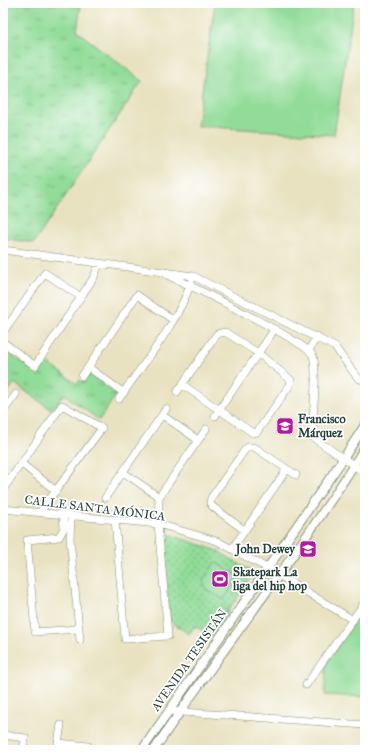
<svg xmlns="http://www.w3.org/2000/svg" width="368" height="753" font-family="'IM FELL Great Primer',serif">
  <style>
    .grass { fill: url(#grass-tufts); stroke: #588c66 }
    .park { fill: url(#park-dots); stroke: #588c66 }
    .garden { fill: #91dc98; stroke: #588c66 }
    .lines { fill: none; stroke-linecap: round; stroke-linejoin: round }
    .minor-casing { stroke: #84907a; stroke-width: 8 }
    .tertiary-casing { stroke: #84907a; stroke-width: 10 }
    .minor { stroke: #fff; stroke-width: 7 }
    .tertiary { stroke: #fff; stroke-width: 8 }
    .labels { text-anchor: middle; dominant-baseline: central; stroke-width: 3.5; stroke-linejoin: round; paint-order: stroke }
    .poi-label { font-size: 12px; font-weight: bold; fill: #1f3d34; stroke: #fff; text-anchor: start }
    .street-label { font-size: 12px; fill: #1f3d34; stroke: #fff }
  </style>
  <defs>
    <pattern id="grass-tufts" width="24" height="20" patternUnits="userSpaceOnUse"><rect width="24" height="20" fill="#91dc98"/><path d="M3 7l-1-3M5 7V3M7 7l1-3M15 17l-1-3M17 17v-4M19 17l1-3" fill="none" stroke="#76b47d"/></pattern>
    <pattern id="park-dots" width="8" height="8" patternUnits="userSpaceOnUse"><rect width="8" height="8" fill="#91dc98"/><path d="M2 2h.1M6 6h.1" fill="none" stroke="#76b47d" stroke-width="1.8" stroke-linecap="round"/></pattern>
  </defs>
  <rect width="100%" height="100%" fill="#fff"/>
  <filter id="ink" filterUnits="userSpaceOnUse"><feTurbulence type="fractalNoise" baseFrequency=".025" numOctaves="2"/><feDisplacementMap in="SourceGraphic" scale="8" xChannelSelector="R" yChannelSelector="G"/><feConvolveMatrix kernelMatrix="1 2 1 2 8 2 1 2 1" color-interpolation-filters="sRGB"/></filter>
  <filter id="wash" filterUnits="userSpaceOnUse"><feTurbulence type="fractalNoise" baseFrequency=".012" numOctaves="4" result="noise"/><feDisplacementMap in="SourceGraphic" scale="16" xChannelSelector="R" yChannelSelector="G"/><feGaussianBlur stdDeviation="0.9" result="paint"/><feColorMatrix in="noise" values="0 0 0 0 0 0 0 0 0 0 0 0 0 0 0 0 0 1.4 0 .05"/><feComposite in="paint" operator="in"/></filter>
  <g filter="url(#wash)">
    <rect width="100%" height="100%" fill="#e8e2c0"/>
    <path class="grass" d="M3,3H81L77,31L142,81L34,243L3,238Z
      M3,350L36,372L45,361L77,384L80,380L83,383L90,373L116,395L99,420L64,394L52,410L14,383L3,399Z"/>
    <path class="park" d="M162,532L216,550L254,573L211,636L195,626L189,634L170,621Z"/>
    <path class="garden" d="M215,3H354L334,135L197,126Z
      M215,562L238,576L224,600L206,589L203,581Z
      M365,607V697L325,695L326,664Z"/>
  </g>
  <g filter="url(#ink)">
    <g class="lines">
      <defs>
        <path id="minor" d="M3,250L193,276L335,347L351,369L358,378L365,381
          M167,275C187,284 309,343 313,356C318,371 313,414 312,432L315,439L365,473
          M3,332L45,273L81,297
          M3,342L35,366L94,277L99,264
          M309,350L317,336
          M88,367L124,393
          M82,376L137,295L173,320
          M177,392L217,334L225,332L258,353L291,380L290,385L257,432L253,433L183,385
          M119,399C144,362 177,325 191,282
          M3,412L16,394
          M162,415L198,440
          M215,416L274,330
          M22,464L56,491
          M123,472L159,497
          M4,488L62,405L102,428L40,512
          M105,498L166,409
          M3,509L158,524L217,541L267,568L353,620
          M63,514L64,528L59,537L27,540L35,632L78,629
          M71,515L70,539L80,640
          M115,519L125,639L168,636L158,524L159,497L206,429
          M244,530L213,507L210,503L211,498L244,451L248,447H254L296,475
          M232,549L287,469
          M306,685L365,602
          M168,711L365,725
          M3,735L25,738L23,750
          M58,743L88,746
          M57,750L61,725"/>
        <path id="tertiary" d="M142,750L343,459L365,425
          M154,750C222,648 301,552 365,447"/>
      </defs>
      <use href="#minor" class="minor-casing"/>
      <use href="#tertiary" class="tertiary-casing"/>
      <use href="#minor" class="minor"/>
      <use href="#tertiary" class="tertiary"/>
    </g>
  </g>
  <defs>
    <symbol id="school-square" viewBox="-11 -11 22 22"><rect x="-9" y="-9" width="18" height="18" rx="4" fill="#b5179e" stroke="#fff"/><path d="M0-5L7-2L0 1L-7-2ZM-4 1L0 2.5L4 1V4Q0 6-4 4Z" fill="#fff"/></symbol>
    <symbol id="stadium-square" viewBox="-11 -11 22 22"><rect x="-9" y="-9" width="18" height="18" rx="4" fill="#b5179e" stroke="#fff"/><path d="M0-5a6.5 5 0 1 0 0 10a6.5 5 0 1 0 0-10ZM-3.5-1.8h7v3.6h-7Z" fill="#fff"/></symbol>
  </defs>
  <g fill-rule="evenodd">
    <use href="#school-square" x="275" y="416" width="20" height="20"/>
    <use href="#school-square" x="298" y="539" width="20" height="20"/>
    <use href="#stadium-square" x="210" y="569" width="20" height="20"/>
  </g>
  <g class="labels">
    <g class="poi-label">
      <text x="298" y="419">Francisco<tspan x="298" dy="14">Márquez</tspan></text>
      <text x="295" y="549" text-anchor="end">John Dewey</text>
      <text x="233" y="572">Skatepark La<tspan x="233" dy="14">liga del hip hop</tspan></text>
    </g>
    <g class="street-label">
      <text transform="translate(95 508) rotate(7)">CALLE SANTA MÓNICA</text>
      <text transform="translate(189 660) rotate(-55)">AVENIDA TESISTÁN</text>
    </g>
  </g>
  <rect width="368" height="753" fill="none" stroke="#fff" stroke-width="16"/>
</svg>
